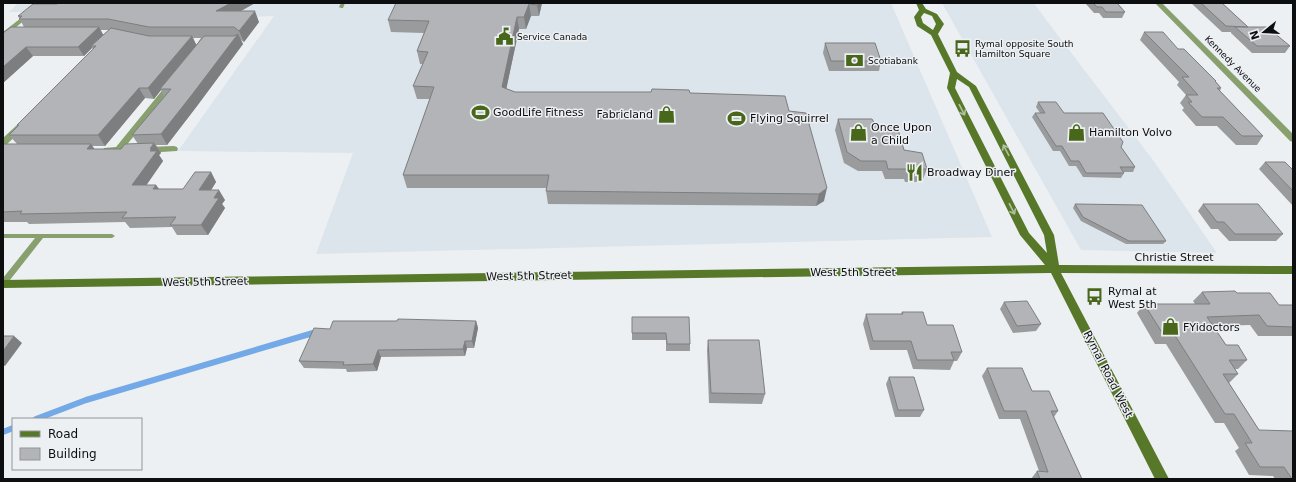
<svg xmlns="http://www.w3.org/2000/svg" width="1296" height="482" font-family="'DejaVu Sans',sans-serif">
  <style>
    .built { fill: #dce4ec }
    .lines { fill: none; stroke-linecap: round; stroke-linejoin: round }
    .stream { stroke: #74a9e7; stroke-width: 6 }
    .lane { fill: #88a06e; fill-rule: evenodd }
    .street { fill: #88a06e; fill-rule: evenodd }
    .secondary { fill: #587829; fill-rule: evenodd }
    .wall { fill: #999b9d; fill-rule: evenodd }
    .shaded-wall { fill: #7d7e80 }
    .building { fill: #b2b4b7; stroke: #7d7e80 }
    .oneway { stroke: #b1c0a2 }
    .labels { text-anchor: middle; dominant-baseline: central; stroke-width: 3; stroke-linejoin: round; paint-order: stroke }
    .far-poi-label { font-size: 9px; fill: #0d0e0f; stroke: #edf0f3; text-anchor: start }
    .far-street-label { font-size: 9px; fill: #0d0e0f; stroke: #edf0f3 }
    .poi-label { font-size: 11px; fill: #0d0e0f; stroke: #edf0f3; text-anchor: start }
    .street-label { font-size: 11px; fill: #0d0e0f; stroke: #edf0f3 }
  </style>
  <rect width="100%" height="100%" fill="#edf0f3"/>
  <path class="built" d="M18,3H891L992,237L316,254L353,153L178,151L274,16L193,19L163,10L9,12Z
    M942,3H1034L1047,21L1153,160L1217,253L1081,250Z"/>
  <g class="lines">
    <path class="stream" d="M36,419L86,400L313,333
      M3,432L13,428"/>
    <path class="lane" d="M341,3H345L343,8H341L339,7Z
      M3,234H112L115,236L112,238H43L6,285L3,286V278L35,238H3Z"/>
    <path class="street" d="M1155,3H1162L1293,134V142L1290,141Z
      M30,11L32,12V14L3,38V32Z
      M169,82H172L176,84L121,152H104L103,150L104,148L116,147Z
      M20,124L24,127L23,129L6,145L3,146V138L17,125Z
      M174,146L177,147L178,149L177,151L146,153L142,150L146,147Z"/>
    <path class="secondary" d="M916,3H922L926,9L937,14L944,24L938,34L957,72L976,86L1054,235L1059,265L1293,266V274L1061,273L1169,479H1155L1051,273L3,288V280L1045,265L1020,235L947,88L950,73L931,35L917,26L914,17L919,10ZM924,13L932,16L936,24L933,30L923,23L921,17ZM957,79L969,87L1044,235L1047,253L1029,233L955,88Z"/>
  </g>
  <path class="wall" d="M56,3H255L241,11L259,22L244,42L241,40L243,44L197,106L167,145H156L161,153L159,155L163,161L146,185H156L159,189H183L211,172L216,182L211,190L225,200L222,204L225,208L208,235H177L172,227L130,228L125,222L29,224L27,222H3V144H17L9,135L18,126L17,125L93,49L92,48L84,56H33L3,83V33L24,27L18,16L56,4ZM100,30H109L103,35ZM193,38H201L196,45ZM161,90L164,96L132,135L138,144L121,149H94L92,146H105L145,98L154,99Z
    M542,3L539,16H531L526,29H519L506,89L515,92L690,93L789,111L824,201L816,206L548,204L546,191L547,188H407L403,175L430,99H417L413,86L423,64H420L417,51L424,33L391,32L388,20Z
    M1085,3H1117L1125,12L1122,18H1103L1099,13H1094Z
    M1191,3H1222L1248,27L1290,46L1285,53H1252L1231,33V32H1222Z
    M1144,32L1178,49L1216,81V82L1221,88L1220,91L1263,136L1257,145H1236L1217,126H1196L1182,110L1184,108L1180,103L1186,95L1177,85L1179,82L1140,40Z
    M825,43L881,61L879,71H829L823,53Z
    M1038,102L1064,113L1121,147L1135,167L1133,172H1123L1124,173L1121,178L1083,177L1076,166H1069L1060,151H1053L1032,117L1035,113H1040L1036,107Z
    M838,119L876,126L927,169L923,179H919L918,182H905L904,179H885L882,171H858L844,163L835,130Z
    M1265,162L1293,170V206L1259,169Z
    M1075,204L1166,241L1163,244H1126L1081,221L1073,208Z
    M1203,204L1283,234L1276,241H1229L1218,229H1211L1198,211Z
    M1202,292L1237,293L1279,305H1293V336H1258L1250,325L1213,326L1226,345L1247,360L1238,369H1235L1238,374L1229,383L1259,430L1293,479H1275L1273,476L1249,475L1235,451L1239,448L1224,423H1215L1166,344H1155L1137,313L1144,304H1195L1193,301Z
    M1004,302L1041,324L1036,331L1013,333L1000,309Z
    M902,312L927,325L962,352L957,361H954L950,370L913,369L907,350H870L863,324L866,314H901Z
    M632,317L690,344V351H666V340H632Z
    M476,321L478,328L474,348H467L465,356L381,357L377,371L347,372L346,369L304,368L299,361L330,329Z
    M708,340L765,394L762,404L709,403L707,350Z
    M987,368L1032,391L1058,411L1054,417L1082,479H1031L1037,471H1039L1020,419H999L982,376Z
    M889,377L924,410L920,417H895L886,384Z"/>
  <path class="shaded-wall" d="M231,3H255L221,22L216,11Z
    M538,3H542L539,16L537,5Z
    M529,4L531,16L526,29L524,17Z
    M255,11L259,22L244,42L239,31Z
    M517,17L519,29L504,100L502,87Z
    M99,27L104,36L91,46L92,48L84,56L78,47Z
    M238,34L243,44L197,106L167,145L161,134Z
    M192,36L197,46L160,89L161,90L154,99L148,88Z
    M26,47L33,56L3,83V67Z
    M139,88L145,98L105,146L98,135Z
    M154,143L161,153L159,155L163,161L139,196L132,185L150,149Z
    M91,144L98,154L87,149Z
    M211,172L216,182L205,200L199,190Z
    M156,185L163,195L153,189Z
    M827,188L824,201L816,206L819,194Z
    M219,190L225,200L222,204L225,208L208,235L201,225L214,198Z
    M476,321L478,328L474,348L472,341Z
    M14,336L22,343L5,366L3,365V351Z
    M465,341L467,348L465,356L463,349Z
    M378,350L381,357L377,371L373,364Z"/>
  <path class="building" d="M57,3H231L216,11H255L239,31L234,27H149L108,19H19L22,16H18L33,4H57Z
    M396,3H538L537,5L529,4L524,17H517L502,87L515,92H651L652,89L689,90L690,93L785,96L789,111L806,113L827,188L819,194L546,191L549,175H403L434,87L413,86L428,52L417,51L429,21L388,20Z
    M1093,3H1117L1125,12H1106L1102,7H1097Z
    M1201,3H1222L1248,27L1226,26Z
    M11,27H99L78,47H26L3,67V33Z
    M1235,27H1267L1290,46H1257Z
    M111,28L149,36H192L148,88H139L98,135H9L19,125H17L96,46H91Z
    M1144,32H1163L1178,49H1184L1216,81H1215L1221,88H1217L1263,136H1242L1223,117H1202L1188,102H1192L1186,95H1198L1182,77H1189Z
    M238,34L191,96L161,134L132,135L171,89H160L204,36H234Z
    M825,43H875L881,61H831Z
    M1038,102H1056L1064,113H1103L1123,142L1121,147L1135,167H1120L1124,173H1086L1079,161H1071L1062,146H1056L1035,113H1045Z
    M838,119H872L876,126H897L904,150L922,153L927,169H922V171H908V169H888L886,161H861L847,152Z
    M154,143L150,149H152L150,151H157L132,185H156L153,189H183L195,172H211L199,190H219L214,198H219L201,225H170L176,217L122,218L127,212L20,214L22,211L3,212V144H91L87,149H121L125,144Z
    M1265,162H1285L1293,170V191Z
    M1075,204L1142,205L1166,241H1129L1083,217Z
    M1203,204H1258L1283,234H1235L1224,222H1217Z
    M1235,291L1237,293H1270L1279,305H1293V327L1267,326L1259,315L1207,317L1226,345H1238L1247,360H1229L1238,374H1223L1259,430L1293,431V479H1292L1284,467H1260L1245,443H1252L1234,414H1225L1174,334H1163L1144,304H1210L1202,292Z
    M1027,301L1041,324L1017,326L1004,302Z
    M902,312H923L927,325H953L962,352H951L954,360H917L911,341H873L866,314H903Z
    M632,317H689L690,344H667L666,333H632Z
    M398,319L476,321L472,341H465L463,349L378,350L373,364L343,365L344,362L299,361L314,328L330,329L333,321H397Z
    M3,336H14L3,351Z
    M708,340H759L765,394L711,393Z
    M987,368H1022L1032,391H1049L1058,411H1051L1082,479H1040L1037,471L1048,472L1026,411H1004Z
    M889,377H914L924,410H898Z"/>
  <defs><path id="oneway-shaft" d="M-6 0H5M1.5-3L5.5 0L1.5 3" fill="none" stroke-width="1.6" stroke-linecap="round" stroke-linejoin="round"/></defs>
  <g class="oneway">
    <use href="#oneway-shaft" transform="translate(962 110) rotate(63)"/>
    <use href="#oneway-shaft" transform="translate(1006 150) rotate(-118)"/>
    <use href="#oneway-shaft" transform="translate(1012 209) rotate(63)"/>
  </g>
  <defs>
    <symbol id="civic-bare" viewBox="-9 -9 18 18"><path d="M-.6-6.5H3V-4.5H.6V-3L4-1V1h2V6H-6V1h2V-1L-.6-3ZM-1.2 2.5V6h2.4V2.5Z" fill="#49671b" stroke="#edf0f3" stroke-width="2.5" paint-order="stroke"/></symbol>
    <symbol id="bus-bare" viewBox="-9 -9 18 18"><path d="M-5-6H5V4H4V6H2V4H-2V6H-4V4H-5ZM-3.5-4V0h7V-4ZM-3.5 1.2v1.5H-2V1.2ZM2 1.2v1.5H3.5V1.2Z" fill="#49671b" stroke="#edf0f3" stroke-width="2.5" paint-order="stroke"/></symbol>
    <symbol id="bank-bare" viewBox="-9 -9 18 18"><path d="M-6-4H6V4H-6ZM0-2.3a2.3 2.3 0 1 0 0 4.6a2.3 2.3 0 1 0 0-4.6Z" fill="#49671b" stroke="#edf0f3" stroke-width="2.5" paint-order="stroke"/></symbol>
    <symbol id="stadium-bare" viewBox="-9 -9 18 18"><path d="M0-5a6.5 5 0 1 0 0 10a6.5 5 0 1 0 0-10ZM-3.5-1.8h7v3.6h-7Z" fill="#49671b" stroke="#edf0f3" stroke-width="2.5" paint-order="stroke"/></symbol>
    <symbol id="shop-bare" viewBox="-9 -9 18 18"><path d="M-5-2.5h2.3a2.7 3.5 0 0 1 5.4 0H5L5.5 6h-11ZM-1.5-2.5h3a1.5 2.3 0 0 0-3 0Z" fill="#49671b" stroke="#edf0f3" stroke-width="2.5" paint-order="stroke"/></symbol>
    <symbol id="restaurant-bare" viewBox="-9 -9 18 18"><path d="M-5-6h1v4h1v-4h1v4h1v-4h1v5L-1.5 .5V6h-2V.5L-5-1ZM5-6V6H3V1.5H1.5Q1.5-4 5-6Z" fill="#49671b" stroke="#edf0f3" stroke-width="2.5" paint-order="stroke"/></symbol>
  </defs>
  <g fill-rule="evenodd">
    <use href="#civic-bare" x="492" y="24" width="25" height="25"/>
    <use href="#bus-bare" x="950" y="36" width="25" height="25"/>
    <use href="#bank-bare" x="842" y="48" width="25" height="25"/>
    <use href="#stadium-bare" x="468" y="100" width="25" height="25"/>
    <use href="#shop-bare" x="654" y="102" width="25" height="25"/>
    <use href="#stadium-bare" x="724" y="106" width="25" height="25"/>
    <use href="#shop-bare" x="1064" y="120" width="25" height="25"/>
    <use href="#shop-bare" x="846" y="120" width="25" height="25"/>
    <use href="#restaurant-bare" x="902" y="160" width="25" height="25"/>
    <use href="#bus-bare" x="1082" y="284" width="25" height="25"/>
    <use href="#shop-bare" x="1158" y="314" width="25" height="25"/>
  </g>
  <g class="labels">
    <g class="far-poi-label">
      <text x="517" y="37">Service Canada</text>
      <text x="975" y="44">Rymal opposite South<tspan x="975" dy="10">Hamilton Square</tspan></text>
      <text x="868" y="61">Scotiabank</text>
    </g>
    <g class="far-street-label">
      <text transform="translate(1233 64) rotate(45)">Kennedy Avenue</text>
    </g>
    <g class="poi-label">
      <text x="493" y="112">GoodLife Fitness</text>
      <text x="653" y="114" text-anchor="end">Fabricland</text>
      <text x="750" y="118">Flying Squirrel</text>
      <text x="871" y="127">Once Upon<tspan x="871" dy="13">a Child</tspan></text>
      <text x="1089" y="132">Hamilton Volvo</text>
      <text x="927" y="172">Broadway Diner</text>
      <text x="1108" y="291">Rymal at<tspan x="1108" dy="13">West 5th</tspan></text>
      <text x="1183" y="327">FYidoctors</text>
    </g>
    <g class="street-label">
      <text x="1174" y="257">Christie Street</text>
      <text x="853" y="272">West 5th Street</text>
      <text transform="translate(529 276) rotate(-1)">West 5th Street</text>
      <text transform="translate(205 282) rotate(-1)">West 5th Street</text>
      <text transform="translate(1108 374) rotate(63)">Rymal Road West</text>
    </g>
  </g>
  <rect width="1296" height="482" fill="none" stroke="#0d0e0f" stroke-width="8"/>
  <rect x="12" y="418" width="130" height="52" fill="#edf0f3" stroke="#939698"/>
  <rect x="20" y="431" width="20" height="6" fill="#587829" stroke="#939698"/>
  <text x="48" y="438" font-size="12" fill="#0d0e0f">Road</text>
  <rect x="20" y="448" width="20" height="12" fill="#b2b4b7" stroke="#939698"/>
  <text x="48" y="458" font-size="12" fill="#0d0e0f">Building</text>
  <g transform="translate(1264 32) rotate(252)" stroke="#edf0f3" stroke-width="3" paint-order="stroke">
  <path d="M0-3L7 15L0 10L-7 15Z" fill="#0d0e0f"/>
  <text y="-6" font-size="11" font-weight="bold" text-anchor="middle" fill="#0d0e0f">N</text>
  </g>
</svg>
